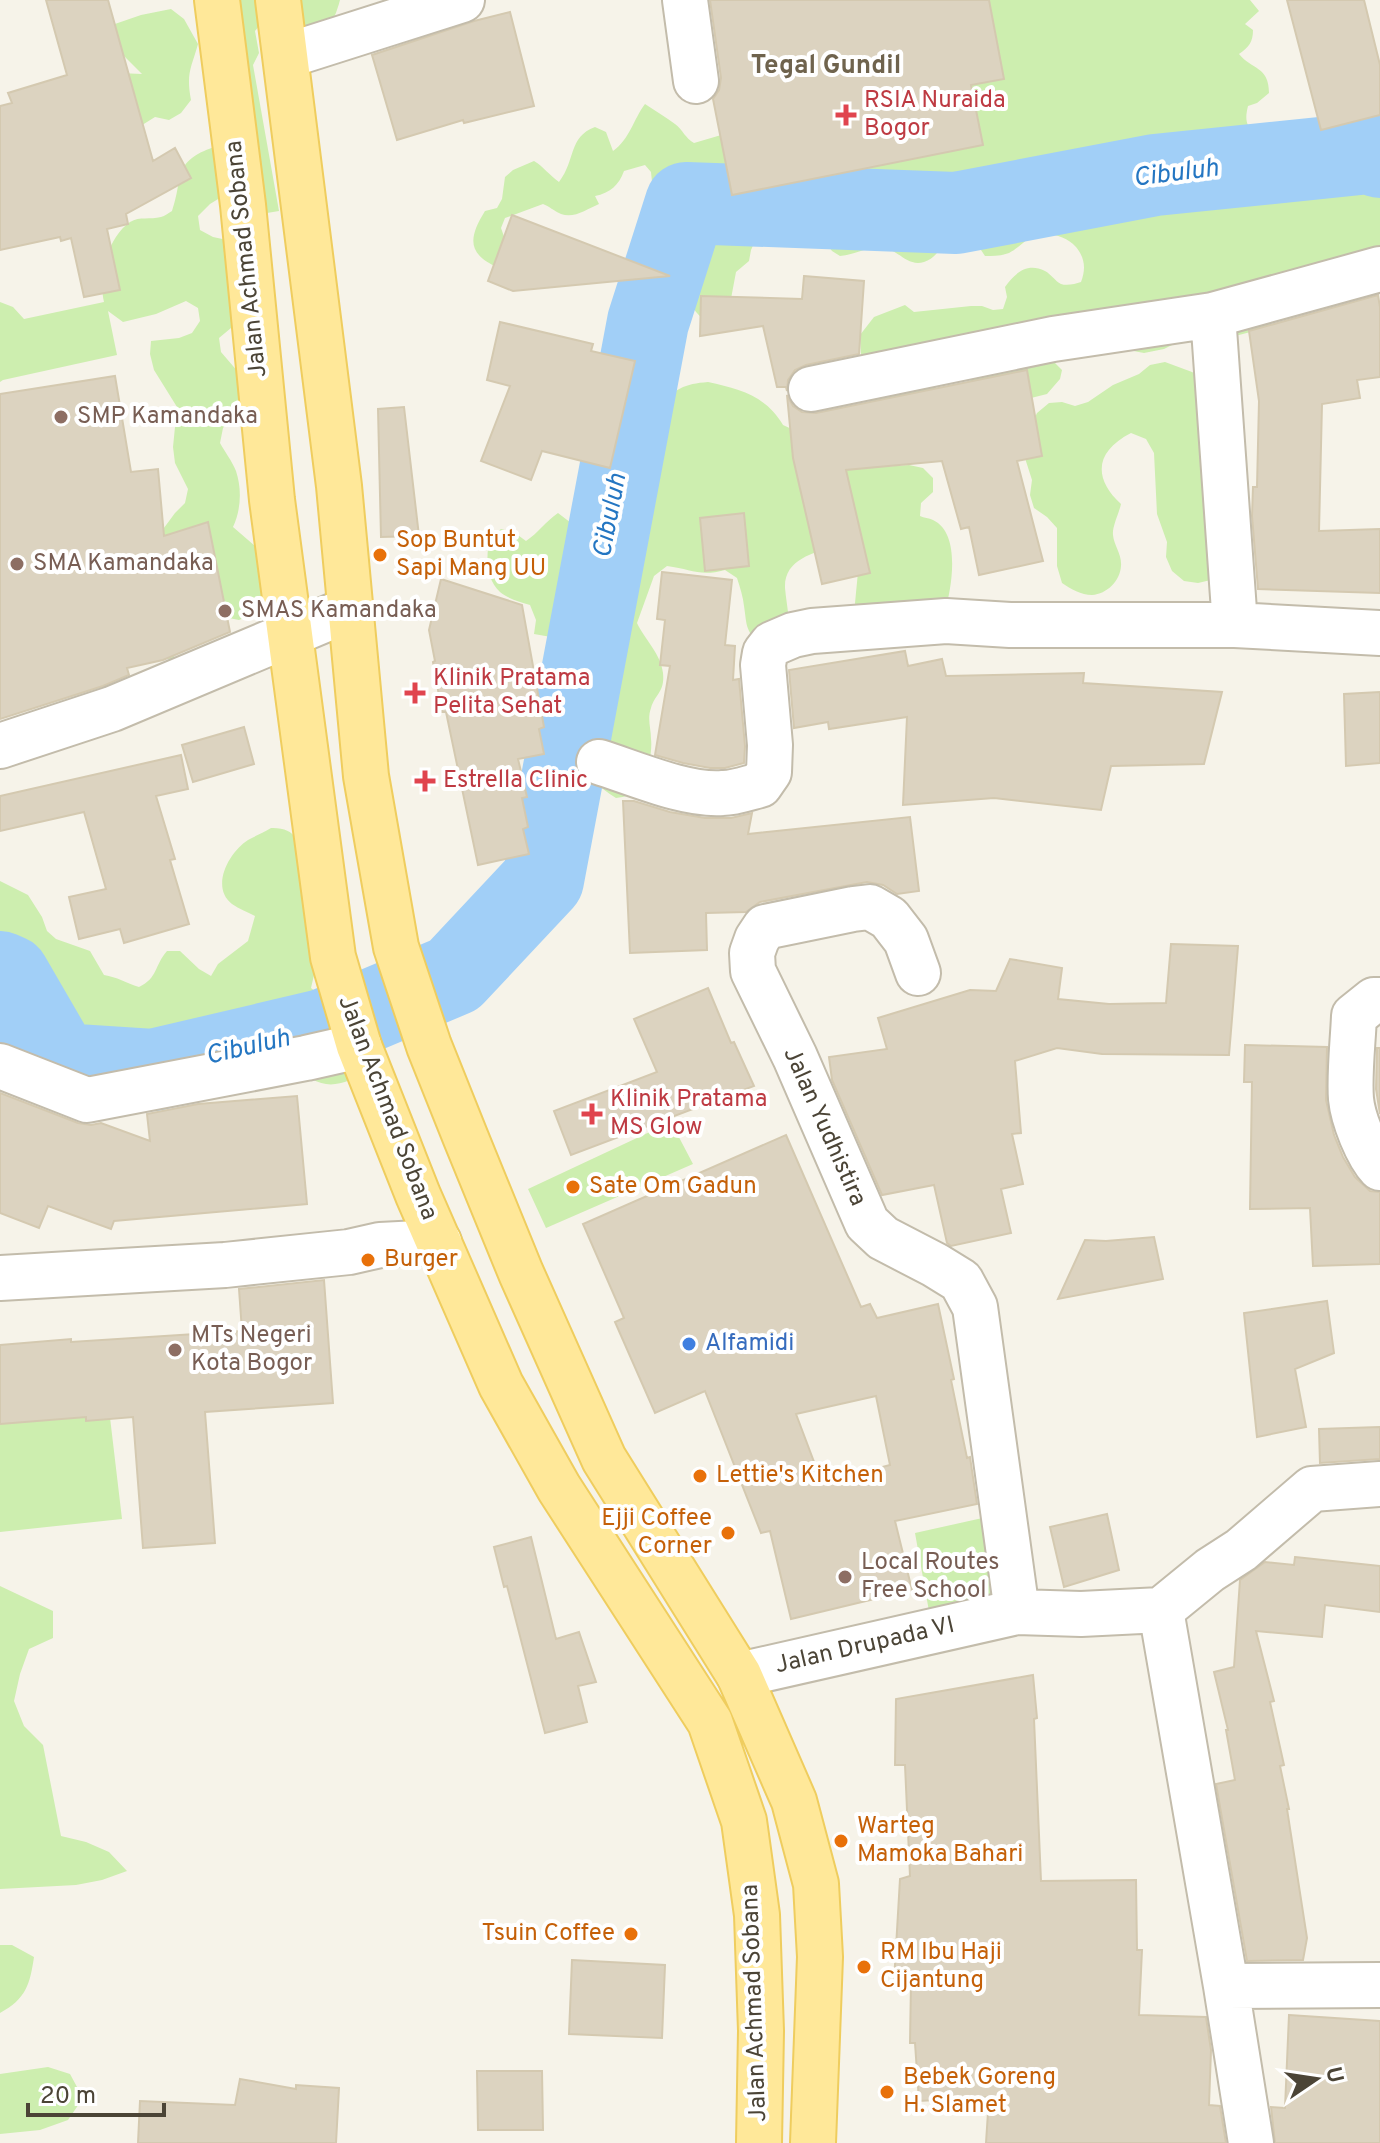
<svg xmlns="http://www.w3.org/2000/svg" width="1380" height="2143" font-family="Overpass,sans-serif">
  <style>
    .green { fill: #cdeeaf }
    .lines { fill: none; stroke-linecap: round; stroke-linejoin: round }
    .river { stroke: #a1cff7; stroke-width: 82 }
    .building { fill: #dcd3c0; stroke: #d4c9b0; stroke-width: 2; fill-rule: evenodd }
    .minor-casing { stroke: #c3bcab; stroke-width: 48 }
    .major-casing { stroke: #efcd5e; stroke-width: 48 }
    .minor { stroke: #fff; stroke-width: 44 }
    .major { stroke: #ffe899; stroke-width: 44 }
    .health-dot { fill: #e0444e; stroke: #fff; stroke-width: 3 }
    .education-dot { fill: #8d6e63; stroke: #fff; stroke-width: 3 }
    .food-dot { fill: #e8710a; stroke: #fff; stroke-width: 3 }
    .shop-dot { fill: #3f7fe0; stroke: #fff; stroke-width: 3 }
    .labels { text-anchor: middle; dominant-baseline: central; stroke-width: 8; stroke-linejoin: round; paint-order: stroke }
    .health-label { font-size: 24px; fill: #be3a42; stroke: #fff; text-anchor: start }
    .street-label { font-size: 24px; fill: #4b4436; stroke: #fff }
    .education-label { font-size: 24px; fill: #785e54; stroke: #fff; text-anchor: start }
    .food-label { font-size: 24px; fill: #c56008; stroke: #fff; text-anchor: start }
    .shop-label { font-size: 24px; fill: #366cbe; stroke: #fff; text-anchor: start }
    .neighbourhood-label { font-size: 26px; font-weight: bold; fill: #6f634d; stroke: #fff }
    .water-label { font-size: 26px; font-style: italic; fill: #2476c2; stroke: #fff }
  </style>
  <rect width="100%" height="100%" fill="#f6f3e9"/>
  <path class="green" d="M219,0H340C333,26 327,32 301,37L268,15L255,31L259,53L253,65L279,211L267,213L242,68Z
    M928,0H1250L1259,11L1245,24L1253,30C1253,42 1249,47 1239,54C1252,70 1269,66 1269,93L1257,103L1248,106C1242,130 1253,129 1268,142C1274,148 1279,156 1285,162C1291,169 1298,173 1304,180C1325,177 1337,167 1355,182L1356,191L1380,165V281L1281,314L1267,327L1258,330L1239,335L1228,333L1182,340L1164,349L1144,353L1123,349L1069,359L1059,355L1052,360L1062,370L1060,379L1047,394L1019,401L973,383L966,376L925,370L947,405L880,419L869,400L861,356L860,335L874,317L905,305L914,312L971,306H982L993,310L1003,309L1007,297L1005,287C1015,273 1027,262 1045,271C1051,274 1055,281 1061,284C1067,286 1075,284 1081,282C1086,269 1085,258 1076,247C1065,235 1044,230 1030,238C1022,243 1017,249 1009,253C1001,256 993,256 985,256L973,238L962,231C943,236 941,257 924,262C907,267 899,250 884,248C869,245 855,255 840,256L832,251L818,232C797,239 785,256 764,239L755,241L751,250L749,261L736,272L730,304L706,321C695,314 684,297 688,283C691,274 697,269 697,259C698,254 686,209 683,204C680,198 676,193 671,189L661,188L652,182L651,172L645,165L624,171C619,185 610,193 595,196L599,204C587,209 574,219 561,214C554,211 549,206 543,204L505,218L501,228L508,248L501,269C468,255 467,240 485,211L497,208L502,199L505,177L513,170L534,161C544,167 549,175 559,182C576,160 568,137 595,127L606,132L613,151C630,139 633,120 645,104C655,111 666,117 675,124C683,130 685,138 694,143L728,133Z
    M171,9L184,19L198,44C191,69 186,73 191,100L181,113L169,120L155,117L131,132L119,73L142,74L120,52L112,25L141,15Z
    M214,147L223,196L210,204L198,216L200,230L213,237L227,240L242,315L231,328L219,338L221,352L239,373L244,403L223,428L220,443C225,452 232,461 236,471C242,489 241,510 233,527L255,546L263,558L266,588L261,602L253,614L239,620L224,617L180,641L174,657L176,660L157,658L158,536L175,513L185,503L188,489L175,463L173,447L177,407L154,370L150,354L151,341L179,338L192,333L200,321L198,308L186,301L156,314L123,322L108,311L117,355L3,380L0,382V302L13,307L24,319L104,302C98,277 107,238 130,222C140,216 150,220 161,217C165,216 168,213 172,211C184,176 172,162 214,147Z
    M1165,362L1192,372L1205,379L1215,579L1198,583L1184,581L1172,571L1166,557L1167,542L1157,514L1154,453L1146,439L1131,433C1096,451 1092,477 1121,504C1119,513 1112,527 1113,535C1114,546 1122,554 1121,566C1120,581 1107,594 1092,595C1081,595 1071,589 1062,583L1057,566V528L1047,517L1034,508L1030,495L1032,480L1024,455L1031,426L1037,413L1049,403L1062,402L1075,406L1088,402L1113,385L1139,374L1150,365Z
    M708,382C740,389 766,396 783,425L867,464L880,467L909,465L923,468L933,478V492L921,503L920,516C924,518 929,518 933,520C961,533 952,587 945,611L858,617L855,603L858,572L835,545C813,554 784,559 785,588C786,599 788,610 789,621L759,645C745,628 747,626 744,606C743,597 740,587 737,578L725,570C700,577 691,569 667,566L654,576L637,623C645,640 661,654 663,673C665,692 655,694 651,708C647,719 651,728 651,739C653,755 645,788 629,795C625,797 620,797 616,798C607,793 599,785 590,780C582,776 575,776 569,768C558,753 559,704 571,689C580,676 591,673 600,656L596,643L567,634L551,637L534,634L536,620L530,605C521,602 508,599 500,592C485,578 486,555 490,537L501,529L515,533L526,541C538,533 546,521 558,513L605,549L625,556L638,552V538L633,525L621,514L610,456C624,439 633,442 646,431C653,425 656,417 660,409C673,388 685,384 708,382Z
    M271,828C301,827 301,849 300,872C299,880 302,903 304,910C305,917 311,920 313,926C318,937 320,951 323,963L314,975L311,988L321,996L325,1009C318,1022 308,1029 302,1043L341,1050L350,1080C335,1086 325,1086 311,1079L201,1062C193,1058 186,1052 178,1048C161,1039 138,1057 128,1070L140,1108L128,1116L115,1114L41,1065C39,1049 43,1032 40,1016L27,1017L14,1013L19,990L9,983L0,980V881L28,895L42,917L47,931L56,939L90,951L104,975C117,977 126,983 139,987C158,978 154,966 167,951H180L199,969L211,976L218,964L248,941L255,916C248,912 239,909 232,904C210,887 229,852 248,840C255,836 263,833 271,828Z
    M671,1122L693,1164L546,1228L528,1189Z
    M109,1409L122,1519L0,1532V1422Z
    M996,1515L1013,1615L932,1628L915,1533Z
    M0,1586L53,1611V1638L29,1649L20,1674L14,1701L24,1726L43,1745L61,1836L86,1842L109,1852L127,1871L102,1880L76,1885L0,1889Z
    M0,1945H12L34,1957C30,1984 26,1999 0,2013Z
    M48,2067L70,2074L83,2098L68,2120L40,2130L0,2134V2074Z"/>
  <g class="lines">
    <path class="river" d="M0,972L9,976L60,1064L153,1070L323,1030L454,975L543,880L648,322L686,203L956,213L1155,175L1369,153L1380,157"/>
  </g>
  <path class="building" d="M46,0H108L153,161L175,148L191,178L126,214L128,224L107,229L120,290L84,297L71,238L61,241L60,237L0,250V106L12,103L8,93L67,75Z
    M710,0H989L1004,79L971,85L983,145L732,195L713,99L719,90L721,78Z
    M1287,0H1364L1380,65V115L1321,130Z
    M510,12L534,106L464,123L463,120L397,140L372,55L474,21Z
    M512,215L670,276L513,291L488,281Z
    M804,276L864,281L859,354L806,365L795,370L788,380L787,391L786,387H777L763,326L700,336L701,296L802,299Z
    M1378,295L1380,307V377L1357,380L1360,398L1322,404L1319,531L1380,529V593L1258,589L1252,516L1253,487H1257L1259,401L1249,331Z
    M500,322L593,344L591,351L635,361L610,468L542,451L531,480L481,461L510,386L487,380Z
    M1027,370L1042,456L1017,461L1043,561L979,575L969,527L961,529L942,461L846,470L870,573L822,584L793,458L787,395L793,406L802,412L816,413Z
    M115,376L131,472L158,469L164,536L208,522L230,632L163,660L127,668L129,675L103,686L0,719V394Z
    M404,407L419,536L381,537L378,409Z
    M744,513L749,566L705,571L700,518Z
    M662,572L732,580L725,645L735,646L733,680L739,679L745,746L744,763L725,768H710L683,763L655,755L670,666L660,665L665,620L657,619Z
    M441,579L522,605L544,727L539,729L544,754L518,759L527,797L522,798L528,827L523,829L529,854L478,865L446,712H442L433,662L435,661L429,630Z
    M905,651L908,666L942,659L946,676L1084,673L1083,683L1222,692L1204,764L1111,766L1101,810L994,798L903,805L907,717L829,729L828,722L794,728L789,670Z
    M1380,692V763L1346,766L1344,694Z
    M244,727L254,764L193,782L182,745Z
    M181,755L188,789L156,796L175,859L170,860L189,924L124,943L120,929L79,939L69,897L106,889L84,812L0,831V796Z
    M623,801H634L670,812L705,818H731L752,813L748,834L910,817L919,891L897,894L883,885L867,882L760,902L746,912L706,913L707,950L630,953Z
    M1171,944L1238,946L1229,1055L1102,1054L1057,1048L1015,1061L1021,1133L1012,1134L1023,1184L1001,1189L1011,1233L951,1246L947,1243L934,1185L882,1195L832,1080L829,1057L887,1049L878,1018L970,990L996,991L1010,959L1062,968L1058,999L1109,1004L1166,1003Z
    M708,988L731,1043L734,1042L754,1086L571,1155L554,1111L657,1072L634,1019Z
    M1245,1045L1327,1047L1326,1100L1334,1135L1343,1157L1355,1177L1370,1191L1380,1192V1264L1313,1266L1310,1208L1250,1209L1252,1082H1244Z
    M1377,1048H1380V1114L1376,1089Z
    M0,1093L78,1123L91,1125L101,1123L150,1141L147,1114L198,1104L297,1096L307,1204L114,1221L111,1229L48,1206L39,1228L0,1213Z
    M786,1135L861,1307L870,1304L877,1318L938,1304L954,1379L951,1380L967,1458L970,1457L977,1504L895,1521L912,1590L791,1619L770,1531L761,1533L705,1391L655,1413L615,1322L624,1318L583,1224ZM876,1396L890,1465L822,1483L796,1414Z
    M1154,1237L1163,1279L1058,1299L1085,1240L1106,1241Z
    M324,1280L333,1403L205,1412L215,1543L143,1548L133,1417L86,1421V1417L0,1424V1345L71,1339V1342L242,1331L239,1289Z
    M1327,1301L1334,1353L1295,1369L1306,1427L1257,1437L1244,1313Z
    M1380,1427V1459L1320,1463L1319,1429Z
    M1107,1514L1119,1570L1064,1587L1050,1527Z
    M531,1537L556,1639L579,1632L596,1682L578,1686L587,1722L545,1733L507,1586L504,1587L494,1547Z
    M1295,1557L1380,1566V1612L1325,1605L1322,1637L1256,1631L1274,1701L1270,1702L1284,1765L1280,1766L1289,1809H1287L1307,1938L1303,1960L1247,1961L1216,1784L1235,1780L1226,1730H1228L1214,1672L1234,1667L1240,1580L1265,1562L1294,1565Z
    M1033,1675L1037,1718L1034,1719L1041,1881L1136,1880L1137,1950H1142L1139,2015L1206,2017L1211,2050L1209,2105L1220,2106L1226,2143H986L989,2097L919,2101L915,2043H910L911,1983L894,1982L900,1879L910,1876L905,1765H895L896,1699Z
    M572,1960L665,1965L662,2038L569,2034Z
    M1289,2015L1380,2021V2143H1275L1271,2107L1285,2108Z
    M477,2071H542L543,2130H478Z
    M240,2079L296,2089V2085L339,2088L336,2143H138L140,2101L235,2105Z"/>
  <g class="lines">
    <defs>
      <path id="minor" d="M685,0L696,81
        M286,56L462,0
        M1213,315L1235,625
        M811,389L1053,339L1213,315L1380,269
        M0,746L112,709L350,609
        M599,762C634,773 686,796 723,793C735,793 748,788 760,785L769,772L770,745L763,665L765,653L772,644L793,635L812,631L946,621L1010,625H1235L1380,633
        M918,973L906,940L889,918L870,907L853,909L765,927L757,939L752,953L753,971L795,1057L867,1223L883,1238L935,1265L961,1281L975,1307L1017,1612
        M1380,1000H1374L1354,1016C1353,1041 1349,1075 1351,1099C1353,1119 1367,1154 1380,1168
        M0,1066L87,1100L306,1058L359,1046
        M0,1278L225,1265L349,1252L380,1245L439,1242
        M1161,1610L1226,1986L1251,2143
        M739,1675L1017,1612L1081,1614L1161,1610L1210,1570L1241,1550L1312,1489L1380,1484
        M1226,1986L1380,1985"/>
      <path id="major" d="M217,0L243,205L272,500L333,957L359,1046L418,1195L501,1385L559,1488L710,1722L744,1821L757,1915L761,2031L759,2143
        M278,0L339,486L366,776L396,947L429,1046L465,1136L521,1273L604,1459L739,1675L794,1801L816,1884L820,1957L813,2143"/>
    </defs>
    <use href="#minor" class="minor-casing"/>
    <use href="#major" class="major-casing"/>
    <use href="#minor" class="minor"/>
    <use href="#major" class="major"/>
  </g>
  <g class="health-dot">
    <path d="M842 103h8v8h8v8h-8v8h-8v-8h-8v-8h8z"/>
    <path d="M411 681h8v8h8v8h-8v8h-8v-8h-8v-8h8z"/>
    <path d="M421 769h8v8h8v8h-8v8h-8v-8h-8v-8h8z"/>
    <path d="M588 1102h8v8h8v8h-8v8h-8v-8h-8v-8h8z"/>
  </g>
  <g class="education-dot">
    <circle cx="61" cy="417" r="8"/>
    <circle cx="17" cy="564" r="8"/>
    <circle cx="225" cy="611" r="8"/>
    <circle cx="175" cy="1350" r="8"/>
    <circle cx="845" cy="1577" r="8"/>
  </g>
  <g class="food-dot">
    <circle cx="380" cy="555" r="8"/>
    <circle cx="573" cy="1187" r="8"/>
    <circle cx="368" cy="1260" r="8"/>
    <circle cx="700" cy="1476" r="8"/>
    <circle cx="728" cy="1533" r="8"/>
    <circle cx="841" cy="1841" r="8"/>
    <circle cx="631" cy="1934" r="8"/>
    <circle cx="864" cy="1967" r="8"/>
    <circle cx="887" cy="2092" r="8"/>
  </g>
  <circle class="shop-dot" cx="689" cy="1344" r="8"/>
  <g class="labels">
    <g class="health-label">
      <text x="864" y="101">RSIA Nuraida<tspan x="864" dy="28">Bogor</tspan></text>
      <text x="433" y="679">Klinik Pratama<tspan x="433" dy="28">Pelita Sehat</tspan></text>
      <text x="443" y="781">Estrella Clinic</text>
      <text x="610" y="1100">Klinik Pratama<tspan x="610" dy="28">MS Glow</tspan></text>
    </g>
    <g class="street-label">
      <text transform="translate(247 259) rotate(-96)">Jalan Achmad Sobana</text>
      <text transform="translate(387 1108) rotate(69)">Jalan Achmad Sobana</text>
      <text transform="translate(824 1127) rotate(66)">Jalan Yudhistira</text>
      <text transform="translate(865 1646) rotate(-13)">Jalan Drupada VI</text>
      <text transform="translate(755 2003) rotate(-92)">Jalan Achmad Sobana</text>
    </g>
    <g class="education-label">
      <text x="77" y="417">SMP Kamandaka</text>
      <text x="33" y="564">SMA Kamandaka</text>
      <text x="241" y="611">SMAS Kamandaka</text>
      <text x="191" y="1336">MTs Negeri<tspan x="191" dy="28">Kota Bogor</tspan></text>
      <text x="861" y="1563">Local Routes<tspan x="861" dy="28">Free School</tspan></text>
    </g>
    <g class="food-label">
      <text x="396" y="541">Sop Buntut<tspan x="396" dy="28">Sapi Mang UU</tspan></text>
      <text x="589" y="1187">Sate Om Gadun</text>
      <text x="384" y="1260">Burger</text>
      <text x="716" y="1476">Lettie's Kitchen</text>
      <text x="712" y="1519" text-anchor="end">Ejji Coffee<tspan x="712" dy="28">Corner</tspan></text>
      <text x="857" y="1827">Warteg<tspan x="857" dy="28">Mamoka Bahari</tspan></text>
      <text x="615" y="1934" text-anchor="end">Tsuin Coffee</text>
      <text x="880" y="1953">RM Ibu Haji<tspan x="880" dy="28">Cijantung</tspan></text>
      <text x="903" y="2078">Bebek Goreng<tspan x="903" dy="28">H. Slamet</tspan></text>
    </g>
    <g class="shop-label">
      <text x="705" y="1344">Alfamidi</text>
    </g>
    <g class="neighbourhood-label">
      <text x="826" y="66">Tegal Gundil</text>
    </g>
    <g class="water-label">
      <text transform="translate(1176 174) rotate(-7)">Cibuluh</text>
      <text transform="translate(611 516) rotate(-79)">Cibuluh</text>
      <text transform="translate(248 1048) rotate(-13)">Cibuluh</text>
    </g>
  </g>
  <g transform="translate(1316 2079) rotate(77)" stroke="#ffffff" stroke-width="6" paint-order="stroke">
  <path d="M0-6L14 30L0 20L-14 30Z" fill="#4b4436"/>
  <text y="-12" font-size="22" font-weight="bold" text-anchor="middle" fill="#4b4436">U</text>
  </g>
  <path d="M28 2103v12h136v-12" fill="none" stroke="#4b4436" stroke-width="4"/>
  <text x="40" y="2103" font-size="24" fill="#4b4436" stroke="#ffffff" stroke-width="6" paint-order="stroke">20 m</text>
</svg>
